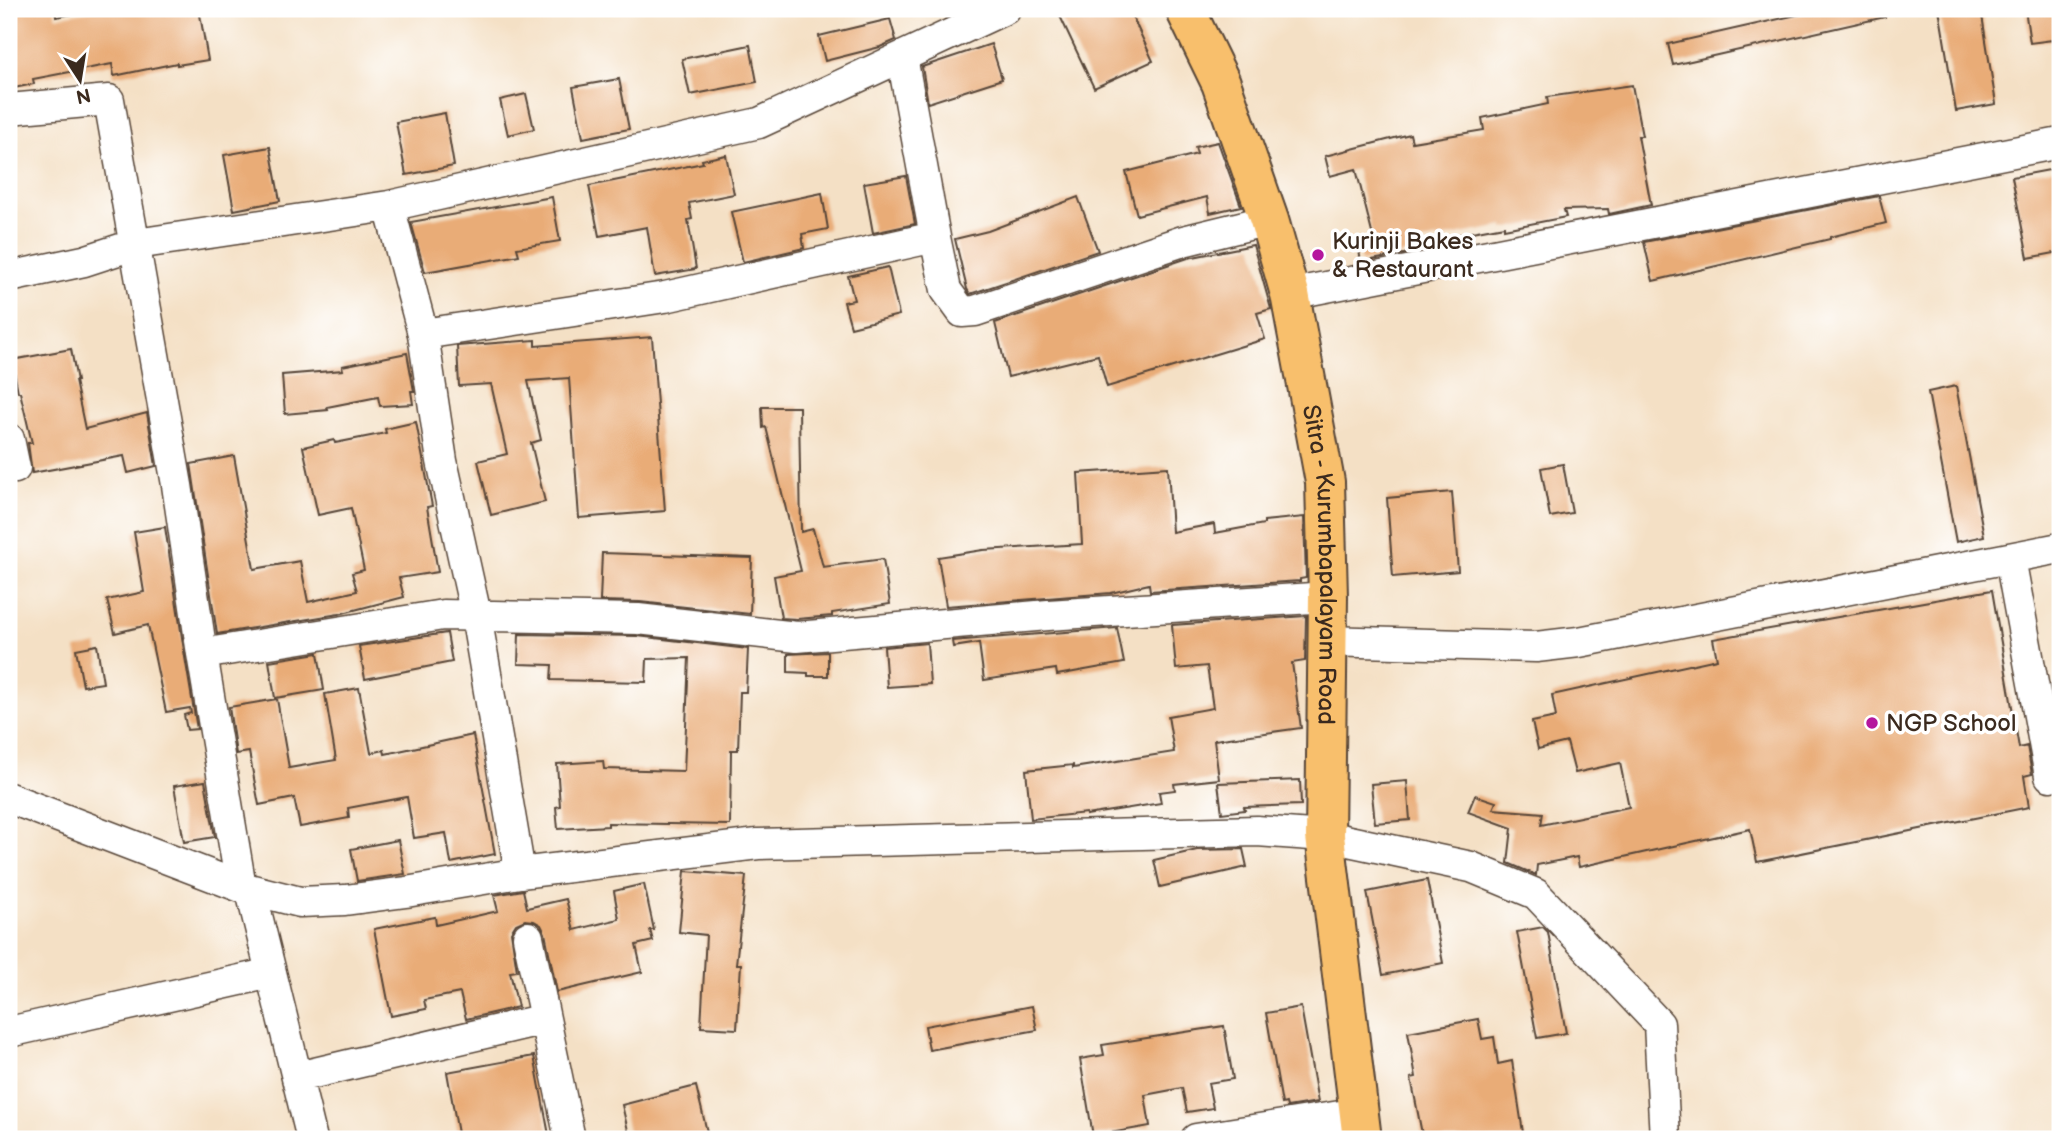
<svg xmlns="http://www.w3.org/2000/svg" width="2069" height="1148" font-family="'Balsamiq Sans',sans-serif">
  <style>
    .building { fill: #e9ac77 }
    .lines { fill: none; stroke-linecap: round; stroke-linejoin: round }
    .minor-casing { stroke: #574537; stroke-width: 33 }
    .major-casing { stroke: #574537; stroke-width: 42 }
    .minor { stroke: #fff; stroke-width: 30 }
    .major { stroke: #f8bf6c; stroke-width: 38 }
    .poi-dot { fill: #b5179e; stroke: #fff; stroke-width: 2.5 }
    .labels { text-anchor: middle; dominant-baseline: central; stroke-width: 7; stroke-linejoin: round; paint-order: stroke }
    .poi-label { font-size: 24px; fill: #3b2a1e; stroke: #fff; text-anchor: start }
    .street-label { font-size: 24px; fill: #3b2a1e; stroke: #fff }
  </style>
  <rect width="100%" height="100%" fill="#fff"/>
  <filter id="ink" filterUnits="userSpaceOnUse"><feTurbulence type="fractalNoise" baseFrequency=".0143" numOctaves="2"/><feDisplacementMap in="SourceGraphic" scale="14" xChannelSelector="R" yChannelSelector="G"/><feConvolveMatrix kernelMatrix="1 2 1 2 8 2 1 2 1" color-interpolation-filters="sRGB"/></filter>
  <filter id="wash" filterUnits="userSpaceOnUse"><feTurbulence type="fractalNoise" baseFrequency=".00686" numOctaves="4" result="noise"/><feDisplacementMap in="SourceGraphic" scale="28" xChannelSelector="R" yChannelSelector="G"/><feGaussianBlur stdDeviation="1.57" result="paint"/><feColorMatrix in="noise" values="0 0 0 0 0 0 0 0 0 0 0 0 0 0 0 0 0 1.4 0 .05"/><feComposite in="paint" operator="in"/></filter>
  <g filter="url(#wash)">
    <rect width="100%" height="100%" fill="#f4e0c5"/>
    <g id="blocks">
      <path class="building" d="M9,9H55L56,17L100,9H199L208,60L177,65V63L114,76L112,64L33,79L34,84L9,89Z
        M1070,9H1129L1153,61L1094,88L1059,14Z
        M1823,9H1884L1885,17L1673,65L1668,44Z
        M1939,9H1981L1996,104L1956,111Z
        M2025,9H2060V39L2030,43Z
        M890,19L896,40L880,47L825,61L819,36Z
        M991,44L1002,79L928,103L922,67Z
        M750,45L757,82L690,95L682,59Z
        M619,79L629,129L583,138L573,87Z
        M1632,85L1642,136H1638L1651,205L1609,214L1608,209L1564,210L1566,217L1504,229V226L1418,242L1420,251L1361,262L1358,244L1374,241L1356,169L1330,176L1325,156L1410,134L1412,142L1484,130L1482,118L1548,104L1547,97Z
        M526,94L534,129L508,135L500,100Z
        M445,113L454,166L406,175L396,122Z
        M1218,142L1241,206L1210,213L1207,197L1137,215L1126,172L1197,154L1195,147Z
        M270,147L280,201L234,210L224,155Z
        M726,155L734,194L689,203L692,219L688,220L696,269L655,276L647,227L599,236L589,186L703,163L702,160Z
        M2060,168V252L2028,258L2012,177Z
        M906,176L915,224L873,233L864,183Z
        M822,193L828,229L802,234L804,248L743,262L731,212Z
        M1879,196L1886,223L1830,237V239L1653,281L1644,242Z
        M552,197L560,241L517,248L519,255L425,272L411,222Z
        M1078,197L1098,251L970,294L967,289L955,239L988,231Z
        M1253,245L1271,309L1257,313L1265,339L1107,387L1098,355L1008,377L995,323L1188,258Z
        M888,267L899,315L851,327L844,302L854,300L848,276Z
        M652,337L665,511L579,518L569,378L528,381L541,440L531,443L545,502L491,515L478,461L507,454L491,384L459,386L457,346L535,340V346Z
        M71,349L77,381H75L85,429L147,413L156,466L128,473L124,456L32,473L28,443H32L20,392H18L12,360Z
        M407,353L414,391H411L413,404L380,406L378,397L327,407L328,410L285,414L282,375L343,370L342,366Z
        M1956,386L1984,536L1956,542L1928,392Z
        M762,407H799L801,532L813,529L823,567L883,559L890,604L832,613V616L797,619L781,618L774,576L801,571L766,427L763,428Z
        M416,422L432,506L427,507L438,572L399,578L404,597L339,614L217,634L191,464L234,456L254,569L300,561L308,602L357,591L352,573L364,570L351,508L318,515L303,447L334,440L335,443L386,433L385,429Z
        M1563,464L1572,513L1550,517L1541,468Z
        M1168,467L1172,532L1214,524L1215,533L1264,524V521L1304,517L1306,578L1300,579V581L1150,591L1149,584L1111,593L946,606L938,557L983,550L1082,544L1078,473Z
        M1452,492L1458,571L1393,577L1387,498Z
        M165,527L185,657L197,729L187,730L184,715L191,713L190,708L166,712L148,625L115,633L107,600L144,592L134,532Z
        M602,553L752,558L750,614L640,602L600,601Z
        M1992,590L2019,748L2027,746L2032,774L2024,776L2029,807L1757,862L1750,829L1579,867L1577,857L1537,865L1536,875L1508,863L1512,828L1468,812L1475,795L1496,802L1493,809L1543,813L1541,825L1629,807L1620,763L1575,773L1567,742L1538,749L1532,722L1556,717L1552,695L1717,659L1713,639Z
        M1306,616L1305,661L1292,663L1301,728L1214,740L1219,779L1174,784L1175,790L1159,792L1161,803L1086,815V813L1031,819L1026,770L1073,765V768L1174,752L1168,716L1213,708L1207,666L1176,669L1172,625Z
        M1117,628L1124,663L1057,675L1056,669L984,680L979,643L953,647L952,641Z
        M447,633L452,662L365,679L359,646Z
        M519,634L637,636L748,649L746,692H740L738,750H731L730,825L608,823V826L558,829L556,807L560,806L557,764L603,761L604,769L684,771L689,658L647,659L646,682L551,680L552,665L518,664Z
        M927,643L930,684L887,687L884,647Z
        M97,645L103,683L83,686L76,649Z
        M828,652V676H808V673L788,672V654Z
        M318,653L324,690L275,698L269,661Z
        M359,688L371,753L384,750L385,754L473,735L495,854L451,863L446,833L414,838L407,797L348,808L349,818L300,827L294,798L259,805L249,752L236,754L229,707L277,699L289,768L336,760L325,694Z
        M1300,780L1301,805L1244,807L1245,810L1222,813L1218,783Z
        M205,781L215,837L184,842L174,786Z
        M1407,781L1410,820L1375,823L1371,784Z
        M398,840L405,874L357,881L351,849Z
        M1243,849L1247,867L1160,887L1154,860L1197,850Z
        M685,871L746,876L736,964H741L737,1029L701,1027L706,935L679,932Z
        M1427,880L1443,963L1383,975L1367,892Z
        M644,884L654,930H650L653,941L636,945L642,972L557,992L545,933L541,925L534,921L525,920L516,924L511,932L517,971L510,972L518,1007L466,1019L460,993L424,1000L426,1009L391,1016L374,929L435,917L436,925L498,911L494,895L523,890L527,908L566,899L574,930L619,919L614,891Z
        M1543,927L1548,932L1566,1033L1537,1038L1517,932Z
        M1032,1006L1037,1030L929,1050L925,1026Z
        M1301,1007L1318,1102L1287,1107L1286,1103L1282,1104L1266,1013Z
        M1478,1019L1482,1039L1494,1037L1498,1064L1512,1061L1524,1139H1423L1411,1078L1416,1077L1408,1032Z
        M1224,1026L1233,1079L1208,1083L1213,1108L1187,1112L1182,1088L1145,1095L1150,1126L1093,1136L1080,1059L1104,1055L1102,1045Z
        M534,1056L549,1135L525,1139H459L447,1072Z
        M696,1086L708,1136L696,1139H630L622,1105Z"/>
    </g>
  </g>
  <g filter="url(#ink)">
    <use href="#blocks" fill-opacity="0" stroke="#574537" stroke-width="2"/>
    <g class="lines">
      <defs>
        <path id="minor" d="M9,109L109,100L177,485L202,654
          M389,206L423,334L665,297L935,237L902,57
          M935,237L946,290L962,312L975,311L1183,241L1269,220
          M9,277L84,261L136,244L389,206L759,123L1005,9
          M1290,294L2060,143
          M423,334L442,461L476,615L520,873
          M9,439L15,468
          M2010,558L2050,776
          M1326,641L1536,647L1579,642L2060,548
          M9,798L241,887L300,902L345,900L406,892L520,873L758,844L1257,831L1325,836L1471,867L1536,894L1659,1024L1665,1139
          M241,887L202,654L443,615L638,619L797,637L1048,615L1328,597
          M251,891L312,1139
          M528,937L570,1139
          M9,1032L271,973
          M297,1077L545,1019
          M1196,1139L1359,1113"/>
        <g id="major">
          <path id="s1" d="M1185,9L1221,83L1269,220L1290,294L1325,482L1328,597L1325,836L1362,1139"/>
        </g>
      </defs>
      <use href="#minor" class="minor-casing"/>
      <use href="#major" class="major-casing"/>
      <use href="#minor" class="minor"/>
      <use href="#major" class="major"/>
    </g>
  </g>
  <g class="poi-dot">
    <circle cx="1318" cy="255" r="7"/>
    <circle cx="1872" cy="723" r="7"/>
  </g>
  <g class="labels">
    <g class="poi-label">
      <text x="1332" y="241">Kurinji Bakes<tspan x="1332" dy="28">&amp; Restaurant</tspan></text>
      <text x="1886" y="723">NGP School</text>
    </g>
    <g class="street-label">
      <text stroke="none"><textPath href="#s1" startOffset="578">Sitra - Kurumbapalayam Road</textPath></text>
    </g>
  </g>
  <rect width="2069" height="1148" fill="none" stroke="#fff" stroke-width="35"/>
  <g transform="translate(80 80) rotate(168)" stroke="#ffffff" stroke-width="5" paint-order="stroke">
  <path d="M0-5L12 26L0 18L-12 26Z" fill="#3b2a1e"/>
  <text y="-10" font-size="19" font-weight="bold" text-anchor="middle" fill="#3b2a1e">N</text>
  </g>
</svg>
